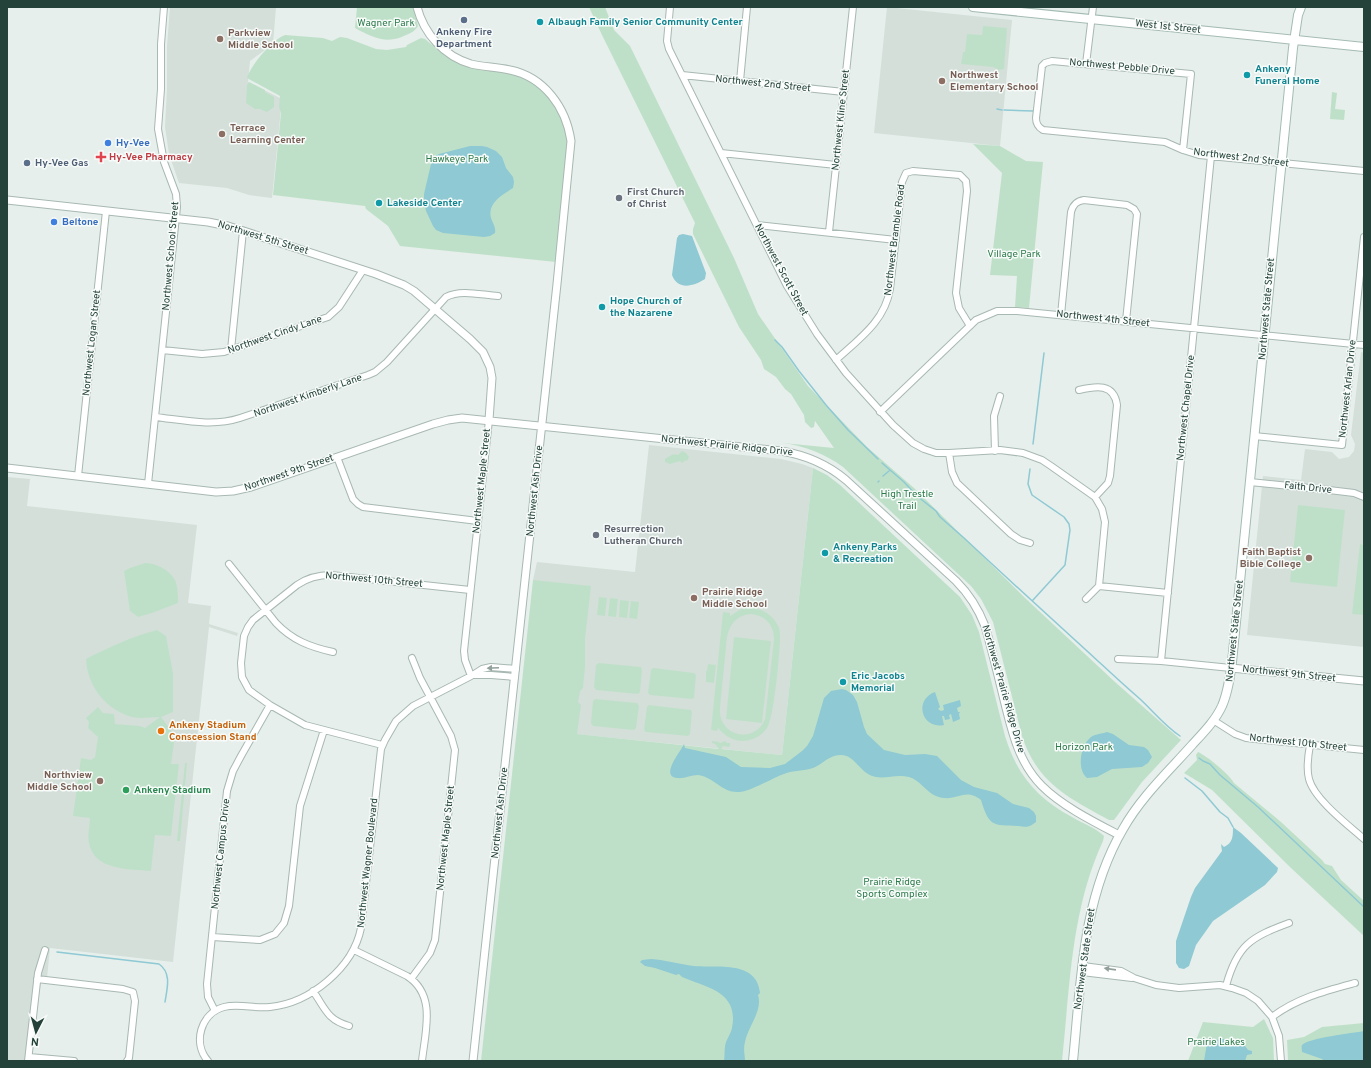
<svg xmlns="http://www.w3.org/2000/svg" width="1371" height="1068" font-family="Overpass,sans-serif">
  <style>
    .built { fill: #d4dfda }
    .green { fill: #bfe0c8; fill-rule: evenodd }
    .water { fill: #8ec9d4 }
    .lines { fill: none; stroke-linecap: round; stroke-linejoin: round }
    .stream { stroke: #8ec9d4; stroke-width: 1.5 }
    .minor-casing { stroke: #a8b8b2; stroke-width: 8 }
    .tertiary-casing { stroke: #a8b8b2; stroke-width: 9 }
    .secondary-casing { stroke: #a4bbb3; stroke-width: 10 }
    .minor { stroke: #fff; stroke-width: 6 }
    .tertiary { stroke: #fff; stroke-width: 7 }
    .secondary { stroke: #fff; stroke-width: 8 }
    .oneway { fill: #92a09c }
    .service-dot { fill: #5c6f8a; stroke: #f7fbf9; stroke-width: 1.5 }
    .culture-dot { fill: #0f9aa8; stroke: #f7fbf9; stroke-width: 1.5 }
    .education-dot { fill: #8d6e63; stroke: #f7fbf9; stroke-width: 1.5 }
    .shop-dot { fill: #3f7fe0; stroke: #f7fbf9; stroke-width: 1.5 }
    .health-dot { fill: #e0444e; stroke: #f7fbf9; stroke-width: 1.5 }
    .worship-dot { fill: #6b7280; stroke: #f7fbf9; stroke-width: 1.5 }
    .food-dot { fill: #e8710a; stroke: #f7fbf9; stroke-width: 1.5 }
    .leisure-dot { fill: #2e9e5b; stroke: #f7fbf9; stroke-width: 1.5 }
    .labels { text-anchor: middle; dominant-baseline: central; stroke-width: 3; stroke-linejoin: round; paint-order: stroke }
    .culture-label { font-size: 10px; font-weight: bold; fill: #0d838f; stroke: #f7fbf9; text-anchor: start }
    .park-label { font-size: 10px; fill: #2d7a4b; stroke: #f7fbf9 }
    .street-label { font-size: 10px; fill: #24423a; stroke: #f7fbf9 }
    .service-label { font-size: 10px; font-weight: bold; fill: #4e5e75; stroke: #f7fbf9 }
    .education-label { font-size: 10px; font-weight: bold; fill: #785e54; stroke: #f7fbf9; text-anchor: start }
    .shop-label { font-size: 10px; font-weight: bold; fill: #366cbe; stroke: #f7fbf9; text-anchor: start }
    .health-label { font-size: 10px; font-weight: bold; fill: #be3a42; stroke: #f7fbf9; text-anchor: start }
    .worship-label { font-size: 10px; font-weight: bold; fill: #5b616d; stroke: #f7fbf9; text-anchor: start }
    .food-label { font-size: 10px; font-weight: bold; fill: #c56008; stroke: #f7fbf9; text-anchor: start }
    .leisure-label { font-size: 10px; font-weight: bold; fill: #27864d; stroke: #f7fbf9; text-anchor: start }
  </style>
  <rect width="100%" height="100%" fill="#e6efeb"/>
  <path class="built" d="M170,7H276L273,44L250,61L248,82L282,99L272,198L249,195L227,188L179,183L169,154L165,127L167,89V46Z
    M887,7L1012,20L1000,146L874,133Z
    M1361,352L1364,353V647L1247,635L1263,476L1301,480L1305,449L1332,452L1339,459L1349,457L1354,451L1355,444L1351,435Z
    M649,445L781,459L802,464L813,468L782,755L575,734L533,580L537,562L635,572Z
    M7,477L30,479L27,506L197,525L188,603L211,606L209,624L238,633L237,636L209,627L173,962L50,948L47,978L40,977L32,1061H7Z"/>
  <path class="green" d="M357,7H413L418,26C415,31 411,33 406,35C388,45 371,37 355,28Z
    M589,7H605L614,30L630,46L734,258L758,314L808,386L867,447L914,488L1024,597L1115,682L1181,740L1142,782L1114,820H1109C1069,798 1037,783 1022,736L993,622L981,599L971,586L843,467C825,454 805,446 783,443L834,448L815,421L814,427L811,428L805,422L804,415L791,394L785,389L776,377L764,369L761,360L739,327L693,234V229L695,223L602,35Z
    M983,26L1007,28L1004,69L999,70L993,67L961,64L963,52H965L967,34L982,35Z
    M285,35L323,38L332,41L340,37L347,38L376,49L387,50L406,47L407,45L421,38L425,39L444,55L467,67L511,74L534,83L543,91L557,108L565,125L568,141L556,262L400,246L388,226L366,209L365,206L273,195L281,113L279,107L280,96L247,78C250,66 273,39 285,35Z
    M249,82L265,90V92L274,97V107L267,112L260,109H255L246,103L247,85Z
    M1332,92L1337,93L1335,109L1345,110L1344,120L1330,119Z
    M973,144L1000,146L1026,161L1043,162L1029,308L1015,307L1017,276L990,275L1002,173Z
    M682,451L686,453L689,457L687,461L686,460L682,463L680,461L670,464L665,462V459C670,456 673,453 678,455Z
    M813,468L827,475L840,485L960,597L972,615L979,632L1005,736C1017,775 1037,798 1072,817C1082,823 1096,828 1104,836L1103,841C1071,910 1070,986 1062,1061H481L533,580L591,586L585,639V667L583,688L580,691L578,702L581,705L577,734L719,749L715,744L712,743V741L719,742L720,743L725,741L727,743H730V746L729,747L723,746L721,749L782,755Z
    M1298,505L1345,510L1337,587L1290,582Z
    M1360,544L1364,545V615L1352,614Z
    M145,563C156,563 170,570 175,580C178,587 178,596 178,603L152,613L138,617L130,611L124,571L130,568Z
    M599,597L607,598L605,616L597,615Z
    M610,598L618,599L616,617L608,616Z
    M620,600L629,601L627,618L619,617Z
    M631,601L639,602L637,619L629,618Z
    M752,608C763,609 773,615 778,626C780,629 780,634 780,638C780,652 774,718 767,728C761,737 751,741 741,741C731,740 724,735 718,728L717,731L711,730L723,612L730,613V616L741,609ZM750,614C765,615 774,625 774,639L765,719C754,745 718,736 720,708L727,637C730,624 736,616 750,614Z
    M157,630L166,636L173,673V712L161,717L175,736L171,764H179L171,836L155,835L151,871C130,869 94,871 89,843C87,835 90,825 90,818L73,816L81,758L91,760L95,757L98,737L88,728L89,722L86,718L98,707L103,713L114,714L115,724L140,726L145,728L160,717C151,717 141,719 132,717C106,710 87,686 86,659C109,647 131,637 157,630Z
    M734,637L771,641L762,723L726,719Z
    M599,663L641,667L642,670L640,692L638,694L596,690L594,687L596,665Z
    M708,664L716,665L714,683L706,682V671H707Z
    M653,668L694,673L696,675L694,698L692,699L650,695L648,693L651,670Z
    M595,699L637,703L639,706L636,728L634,730L593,726L591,723L593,701Z
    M649,705L691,710L692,712L690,734L688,736L646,732L644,730L647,707Z
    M1198,752C1207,756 1229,774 1234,783L1281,822L1322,860L1325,864L1332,866L1341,880L1364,901V936L1291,868L1212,790L1184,773L1197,760L1196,755Z
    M185,763H187L180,841H177Z
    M1264,1019L1273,1038L1274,1061H1188L1203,1022L1253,1027Z
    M1364,1023V1061H1288L1287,1040L1304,1037L1322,1027Z"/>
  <path class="water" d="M470,146H482L487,147L496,151L502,157L506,168L513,177L514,182L513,188C502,195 487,203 491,218C493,224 496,227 495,233L490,236L484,237L443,233L436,230L433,226L426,211L424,202V194L431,164L434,157L439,154Z
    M683,234L692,236L706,273L705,279C694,286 678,291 672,275L677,238L679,235Z
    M842,689L846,690L853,695L857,702L864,727L867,734L884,750L905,755L925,754L937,756L961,780L974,787L997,793L1013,804L1029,808L1034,812L1036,816V822C1028,828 1027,827 1018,826C993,825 989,827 981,800C964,786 956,804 936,796C926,792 920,780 909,777C894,773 882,782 868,774C858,768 853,755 841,755C829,755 823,764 813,768C804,771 793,770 784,774C772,778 750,792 739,792C722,793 714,777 698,775C691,775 684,779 677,778C659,776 682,750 684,744L685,748L726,757L741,767L770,768L785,764L802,751L807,746L813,736L824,698L831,691Z
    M935,692L940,707L938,709L941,711L944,710L943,705L960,700L961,706L957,708L958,712H960L959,714L960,719L953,722L951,714L949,715L950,719L945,720L944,716H942L944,725C922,730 913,700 935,692Z
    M1107,732L1113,734L1129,745L1144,747L1148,750L1152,757L1148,763L1142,767L1112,769L1097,777L1087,778C1077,770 1080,747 1089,739C1093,734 1101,734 1107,732Z
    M1233,827L1241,833L1278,868L1277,872L1265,885L1213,921L1196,945L1189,966L1184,969L1179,968L1176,963V941L1191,897L1195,888L1222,851L1221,844L1224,847C1233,843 1233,836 1233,827Z
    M651,959C666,960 679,964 694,966C717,968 757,960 760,993L758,995C763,1011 748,1026 745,1042C743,1049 745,1055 745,1061H724C725,1055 724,1048 726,1042C728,1037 731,1033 732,1028C739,992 708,988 682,977L679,974L676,975L655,968L645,966L640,962L642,960Z
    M1364,1031V1061H1324L1322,1059L1302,1052C1302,1049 1301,1047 1302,1045C1308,1038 1353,1033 1364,1031Z
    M1223,1039C1234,1040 1242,1040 1248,1050L1252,1051V1054L1247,1055L1245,1061H1204L1207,1043L1213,1040Z"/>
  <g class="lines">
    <path class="stream" d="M997,109L1002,110
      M1004,110L1033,111
      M775,340L782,347L799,371L826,405L848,430L878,459
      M1033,444L1044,353
      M882,463L904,482L917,496L936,511L940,517L964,538C1009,580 1054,621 1099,662C1112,674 1126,687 1140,699C1153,711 1165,726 1180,736
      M1030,469L1028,484L1032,495L1064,517L1069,524L1070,530L1065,565L1033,600
      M883,476L889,471
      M878,482L879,481
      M1199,758L1203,761L1210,764L1220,775L1258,807L1364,907
      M1185,778L1202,791L1220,812L1228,818L1233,827
      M57,952L159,964C172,973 167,989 165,1002"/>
    <defs>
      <path id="minor" d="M670,7L667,41L669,49L787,286L817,334L846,373L893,425L913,443L924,449L936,453H949L1000,450L1023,453L1042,460L1051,466L1095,497L1102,509L1105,522L1099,586
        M1086,64L1093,7
        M682,75L844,92
        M740,81L747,7
        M1183,150L1191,74L1052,61L1045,63L1042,66L1036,118C1036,124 1038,127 1043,130L1165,142L1183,150L1199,155L1364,171
        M721,153L836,165
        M757,225L896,240
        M829,232L853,7
        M1061,315L1071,212C1073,205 1076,201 1084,200L1127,205L1134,209L1137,214L1126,321
        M162,350L202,354L224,352L328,317L339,307L363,270
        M231,350L243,231
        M836,360C859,339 885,321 890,289L902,182L906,173L913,171L960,175L966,181L967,191L956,293L959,308L970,326
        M1079,390C1096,386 1114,383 1117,405L1110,476L1108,483L1095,497
        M880,412L976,320L997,311H1017L1364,345
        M155,417C183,420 212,427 240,418L368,375L375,372L387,362L446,297C461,289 481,295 498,296
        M1254,436L1342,445L1364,237
        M995,451L994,416L1000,396
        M949,453L952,472L957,483L1011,534L1020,540L1030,543
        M337,457L353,499L358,504L363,507L478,521
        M78,476L106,211
        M1250,482L1329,490L1354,493L1364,497
        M148,484L177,207L176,194L164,162L158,129L161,89V44L164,7
        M229,564L276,623C292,640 310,647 333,652
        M1099,586L1168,593
        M1086,599L1099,586
        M1118,659L1161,661L1231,668
        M1161,661L1211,156
        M473,675H491L515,677
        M471,676L465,660L464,651L489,420
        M1213,720L1235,734L1246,738L1364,750
        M382,745L305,725L270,705L249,690L242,677L241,663L244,636L248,627L253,620L297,585C307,578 318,575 331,575L470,590
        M1310,745C1308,756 1306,768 1309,779C1314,799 1348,825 1364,839
        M212,937L260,940L275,934L284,923L289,906L300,806L324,730
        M354,950L407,976C437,995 425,1032 422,1061
        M1083,966L1121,971L1134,978L1156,985L1179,988L1220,985L1232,988L1246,993L1258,1001L1272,1017L1279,1036L1281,1061
        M1082,972L1132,978
        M37,979L123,989L133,992L135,1001L129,1058L127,1061
        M411,979L430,953L435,940L455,750L451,736L420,678L412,658
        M1226,986C1237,945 1251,937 1289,923
        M313,991C325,1008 327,1020 349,1026
        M215,1011L208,997L207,984L227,791L233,771L241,756L270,705
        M1272,1017C1297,998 1325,991 1355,983
        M29,1057L74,1061
        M28,1061L38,973L45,950
        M208,1061C192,1043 201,1013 224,1007C239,1003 255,1009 270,1007C310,1003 353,968 361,928L381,749L385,740L396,721L413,706L471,676L482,669L491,667L516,669"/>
      <path id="tertiary" d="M417,7C424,34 444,56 471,64C483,67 497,67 510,70C544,77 566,107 571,141L557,284L473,1061
        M7,200L208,222L228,226L376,274L404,285L414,291L470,339L483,352L490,367L492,378L489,420
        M7,468L216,492L233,491L251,487L433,424L448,420L462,418L781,451C806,455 827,464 846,480L956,581C969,594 978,608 985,626C992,650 998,675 1004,700C1012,731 1018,762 1042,786C1062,806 1094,822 1119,835
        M1231,668L1364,681"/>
      <path id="secondary" d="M973,7L1364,47
        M1073,1061C1081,982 1082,899 1123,829C1141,797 1168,772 1192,745C1203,733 1215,721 1222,706C1228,692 1230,677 1232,662L1293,48L1298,15L1301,7"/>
    </defs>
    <use href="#minor" class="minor-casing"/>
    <use href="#tertiary" class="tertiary-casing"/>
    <use href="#secondary" class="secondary-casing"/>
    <use href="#minor" class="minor"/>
    <use href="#tertiary" class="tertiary"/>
    <use href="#secondary" class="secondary"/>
  </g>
  <defs><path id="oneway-solid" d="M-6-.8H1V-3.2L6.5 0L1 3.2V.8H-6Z"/></defs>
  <g class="oneway">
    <use href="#oneway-solid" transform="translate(493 668) rotate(177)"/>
    <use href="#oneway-solid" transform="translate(1110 969) rotate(-172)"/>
  </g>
  <g class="service-dot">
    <circle cx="464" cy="20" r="4"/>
    <circle cx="27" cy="163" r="4"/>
  </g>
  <g class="culture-dot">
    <circle cx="540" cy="22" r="4"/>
    <circle cx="1247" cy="75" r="4"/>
    <circle cx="379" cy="203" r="4"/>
    <circle cx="602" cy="307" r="4"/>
    <circle cx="825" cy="553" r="4"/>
    <circle cx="843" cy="682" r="4"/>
  </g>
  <g class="education-dot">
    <circle cx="220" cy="39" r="4"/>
    <circle cx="942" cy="81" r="4"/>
    <circle cx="222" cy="134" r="4"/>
    <circle cx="1309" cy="558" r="4"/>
    <circle cx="694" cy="598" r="4"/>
    <circle cx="100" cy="781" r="4"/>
  </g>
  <g class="shop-dot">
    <circle cx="108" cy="143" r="4"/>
    <circle cx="54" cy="222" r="4"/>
  </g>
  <path class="health-dot" d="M99 151h4v4h4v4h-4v4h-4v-4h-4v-4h4z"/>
  <g class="worship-dot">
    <circle cx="619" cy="198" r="4"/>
    <circle cx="596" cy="535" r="4"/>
  </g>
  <circle class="food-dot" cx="161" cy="731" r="4"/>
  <circle class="leisure-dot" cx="126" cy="790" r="4"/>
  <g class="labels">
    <g class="culture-label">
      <text x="548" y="22">Albaugh Family Senior Community Center</text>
      <text x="1255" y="69">Ankeny<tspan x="1255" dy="12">Funeral Home</tspan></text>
      <text x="387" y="203">Lakeside Center</text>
      <text x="610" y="301">Hope Church of<tspan x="610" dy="12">the Nazarene</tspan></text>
      <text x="833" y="547">Ankeny Parks<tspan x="833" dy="12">&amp; Recreation</tspan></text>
      <text x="851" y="676">Eric Jacobs<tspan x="851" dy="12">Memorial</tspan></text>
    </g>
    <g class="park-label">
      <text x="386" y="23">Wagner Park</text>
      <text x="457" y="159">Hawkeye Park</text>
      <text x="1014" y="254">Village Park</text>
      <text x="907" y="494">High Trestle<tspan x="907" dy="12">Trail</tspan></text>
      <text x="1084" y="747">Horizon Park</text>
      <text x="892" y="882">Prairie Ridge<tspan x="892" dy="12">Sports Complex</tspan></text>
      <text x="1216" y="1042">Prairie Lakes</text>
    </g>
    <g class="street-label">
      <text transform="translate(1168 27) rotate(6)">West 1st Street</text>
      <text transform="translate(1122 67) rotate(5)">Northwest Pebble Drive</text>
      <text transform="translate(763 84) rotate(6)">Northwest 2nd Street</text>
      <text transform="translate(841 120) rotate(-84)">Northwest Kline Street</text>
      <text transform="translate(1241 158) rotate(7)">Northwest 2nd Street</text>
      <text transform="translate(263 238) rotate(17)">Northwest 5th Street</text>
      <text transform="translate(895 240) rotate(-83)">Northwest Bramble Road</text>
      <text transform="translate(171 256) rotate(-85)">Northwest School Street</text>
      <text transform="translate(781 270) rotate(62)">Northwest Scott Street</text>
      <text transform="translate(1267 309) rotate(-85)">Northwest State Street</text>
      <text transform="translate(1103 319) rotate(6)">Northwest 4th Street</text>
      <text transform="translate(275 335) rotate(-19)">Northwest Cindy Lane</text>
      <text transform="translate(92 343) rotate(-84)">Northwest Logan Street</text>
      <text transform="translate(1348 389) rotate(-84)">Northwest Arlan Drive</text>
      <text transform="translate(308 396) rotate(-19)">Northwest Kimberly Lane</text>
      <text transform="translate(1186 408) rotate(-84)">Northwest Chapel Drive</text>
      <text transform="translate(727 446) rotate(6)">Northwest Prairie Ridge Drive</text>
      <text transform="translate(289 473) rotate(-19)">Northwest 9th Street</text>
      <text transform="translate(482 481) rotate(-84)">Northwest Maple Street</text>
      <text transform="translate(1308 488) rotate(6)">Faith Drive</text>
      <text transform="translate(535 491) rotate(-84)">Northwest Ash Drive</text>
      <text transform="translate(374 580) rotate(5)">Northwest 10th Street</text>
      <text transform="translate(1235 631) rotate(-84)">Northwest State Street</text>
      <text transform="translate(1289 674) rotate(6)">Northwest 9th Street</text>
      <text transform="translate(1003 689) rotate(74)">Northwest Prairie Ridge Drive</text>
      <text transform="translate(1298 743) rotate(6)">Northwest 10th Street</text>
      <text transform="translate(500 813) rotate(-84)">Northwest Ash Drive</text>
      <text transform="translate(446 838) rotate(-84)">Northwest Maple Street</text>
      <text transform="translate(221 854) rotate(-84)">Northwest Campus Drive</text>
      <text transform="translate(368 863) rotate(-84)">Northwest Wagner Boulevard</text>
      <text transform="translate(1085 959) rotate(-82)">Northwest State Street</text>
    </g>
    <g class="service-label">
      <text x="464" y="32">Ankeny Fire<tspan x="464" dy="12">Department</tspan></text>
      <text x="35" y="163" text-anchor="start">Hy-Vee Gas</text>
    </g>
    <g class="education-label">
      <text x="228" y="33">Parkview<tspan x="228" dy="12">Middle School</tspan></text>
      <text x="950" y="75">Northwest<tspan x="950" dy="12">Elementary School</tspan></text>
      <text x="230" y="128">Terrace<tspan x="230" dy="12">Learning Center</tspan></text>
      <text x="1301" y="552" text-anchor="end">Faith Baptist<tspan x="1301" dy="12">Bible College</tspan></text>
      <text x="702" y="592">Prairie Ridge<tspan x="702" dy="12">Middle School</tspan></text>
      <text x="92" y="775" text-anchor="end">Northview<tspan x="92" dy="12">Middle School</tspan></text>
    </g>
    <g class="shop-label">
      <text x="116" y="143">Hy-Vee</text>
      <text x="62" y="222">Beltone</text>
    </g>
    <g class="health-label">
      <text x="109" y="157">Hy-Vee Pharmacy</text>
    </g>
    <g class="worship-label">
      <text x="627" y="192">First Church<tspan x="627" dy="12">of Christ</tspan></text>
      <text x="604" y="529">Resurrection<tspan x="604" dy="12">Lutheran Church</tspan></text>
    </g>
    <g class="food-label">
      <text x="169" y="725">Ankeny Stadium<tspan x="169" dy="12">Conscession Stand</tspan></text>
    </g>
    <g class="leisure-label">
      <text x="134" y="790">Ankeny Stadium</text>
    </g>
  </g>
  <rect width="1371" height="1068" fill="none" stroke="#24423a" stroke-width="16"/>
  <g transform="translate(36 1032) rotate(186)" stroke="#f7fbf9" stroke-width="3" paint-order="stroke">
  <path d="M0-3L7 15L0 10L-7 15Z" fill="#24423a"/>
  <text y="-6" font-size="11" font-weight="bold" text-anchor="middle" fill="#24423a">N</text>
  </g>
</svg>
